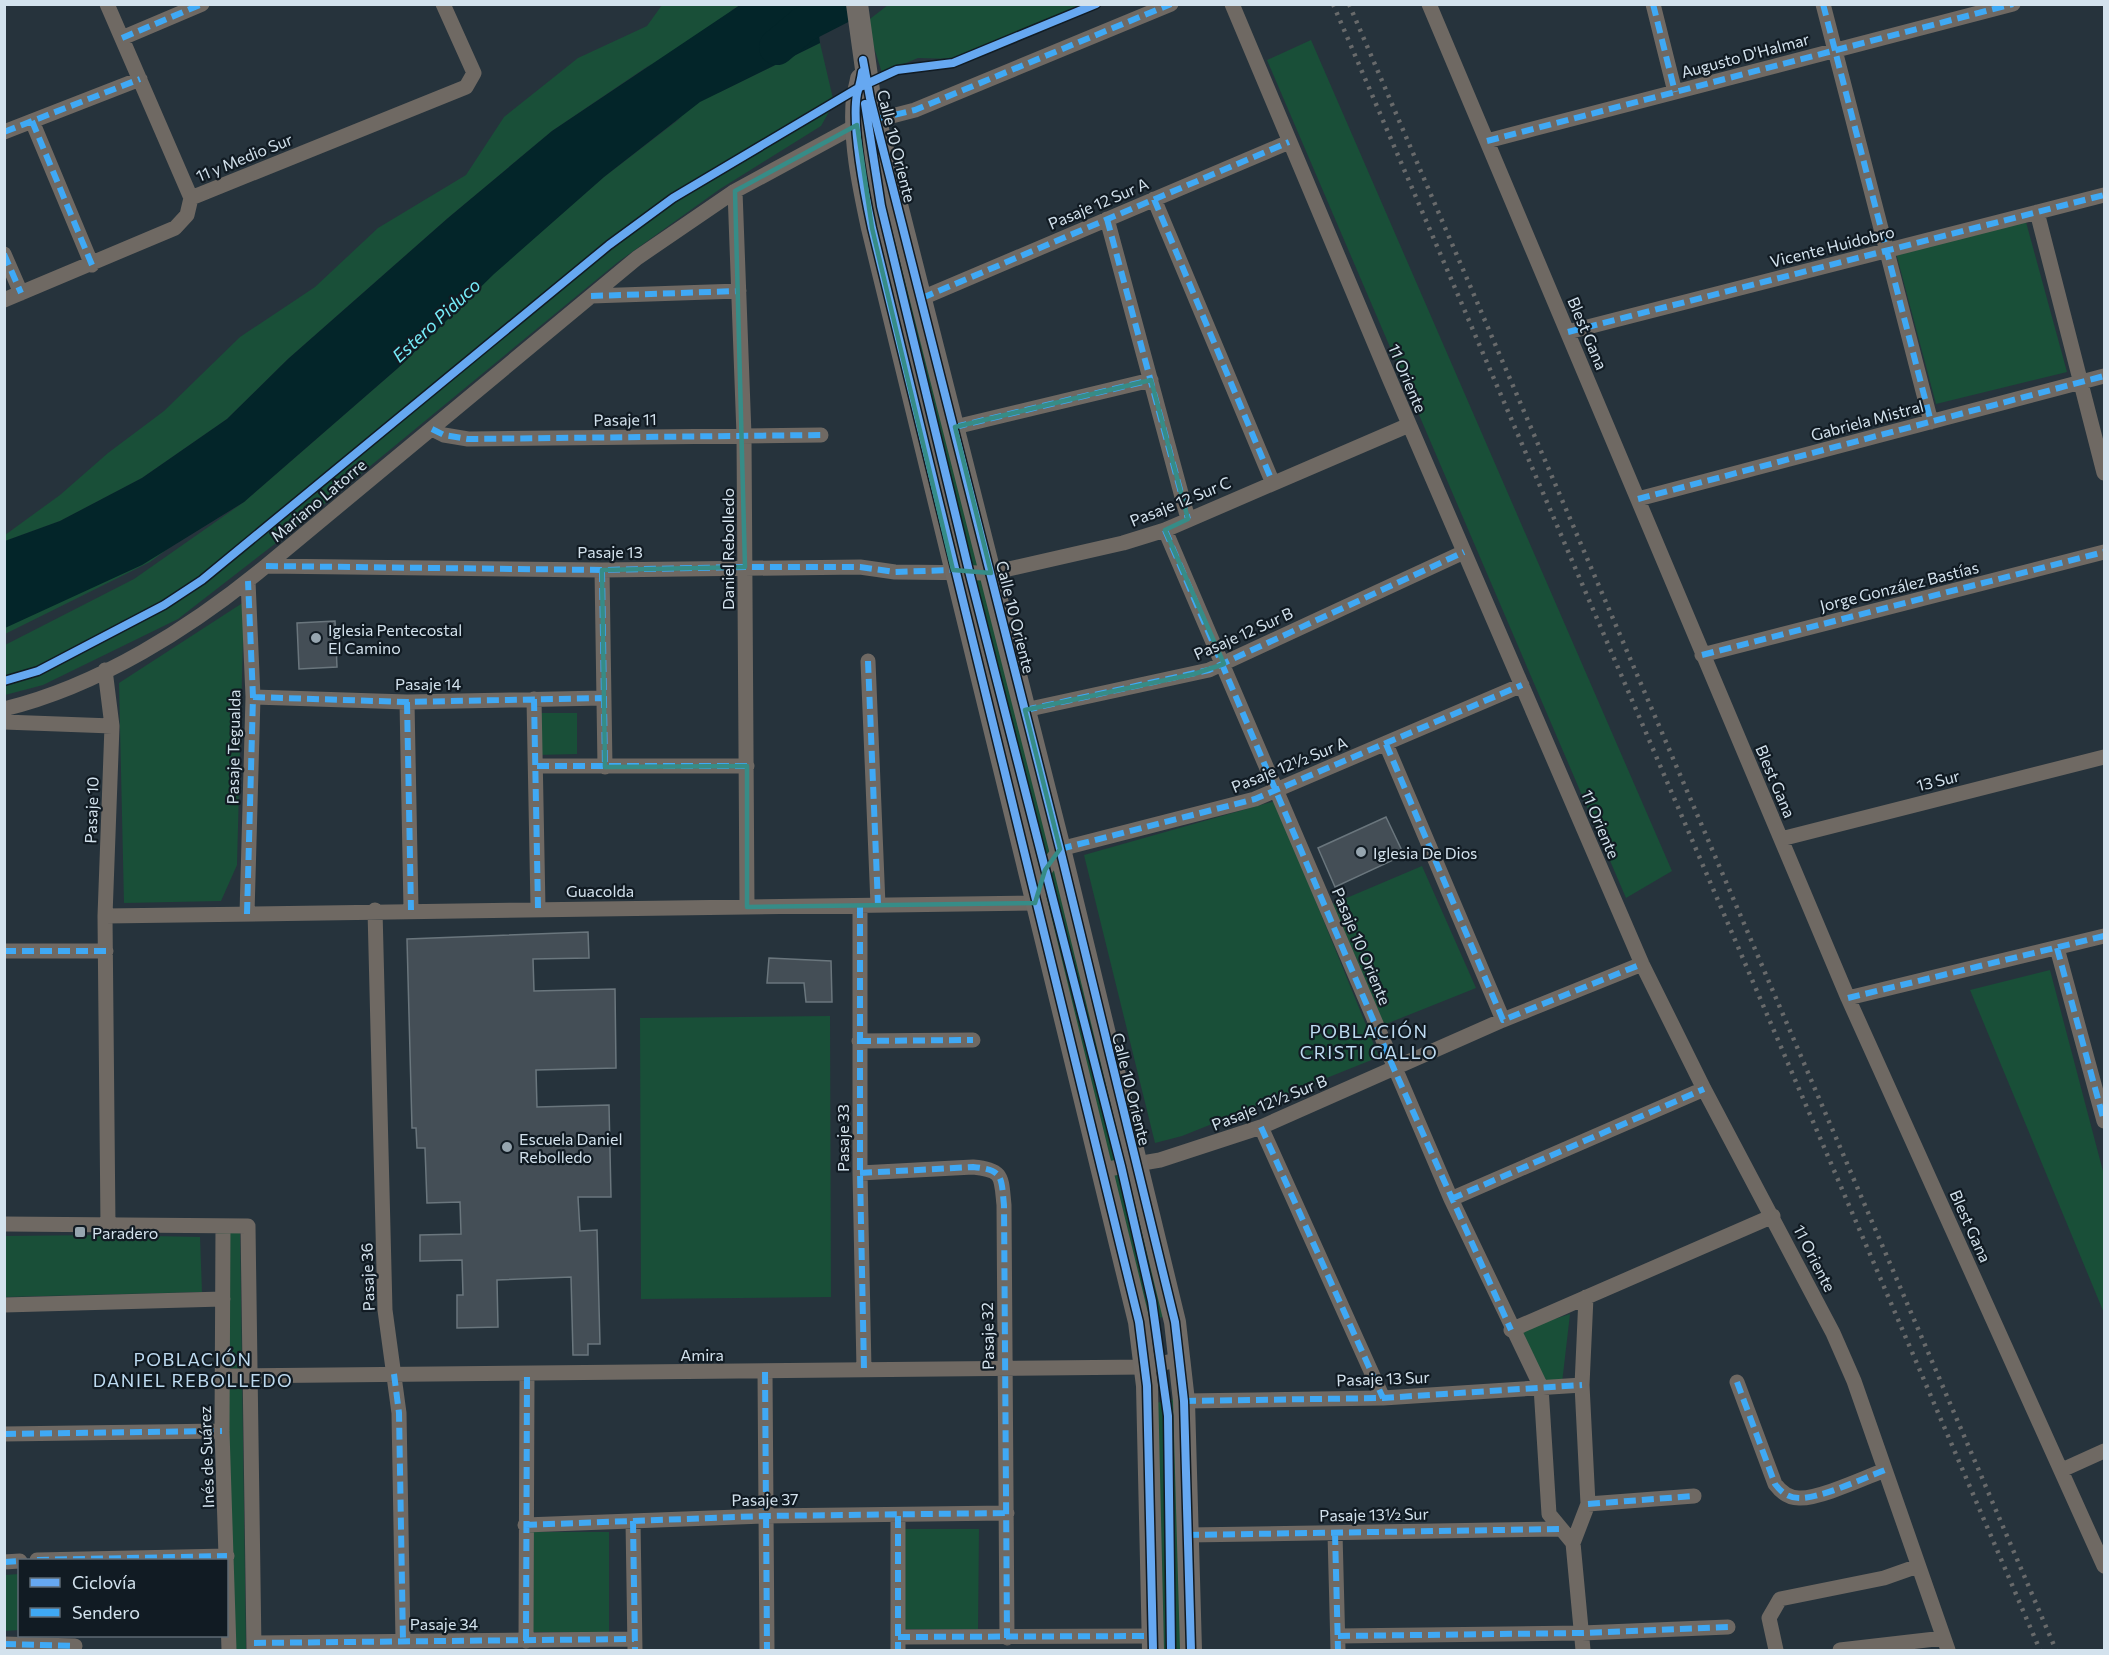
<svg xmlns="http://www.w3.org/2000/svg" width="2109" height="1655" font-family="Commissioner,sans-serif">
  <style>
    .green { fill: #194f38; fill-rule: evenodd }
    .water { fill: #032529 }
    .lines { fill: none; stroke-linecap: round; stroke-linejoin: round }
    .river { stroke: #032529; stroke-width: 36 }
    .building { fill: #444e56; stroke: #6a767d; stroke-width: 1.5 }
    .street { stroke: #6f6963; stroke-width: 15 }
    .secondary { stroke: #706b66; stroke-width: 22 }
    .rail { stroke: #686a6b; stroke-width: 4.5; stroke-dasharray: 3 6; stroke-linecap: butt }
    .quiet { stroke: #3fa9f5; stroke-width: 6; stroke-dasharray: 12 6; stroke-linecap: butt }
    .cycleway-casing { stroke: #111b23; stroke-width: 11 }
    .cycleway { stroke: #66a8f1; stroke-width: 8 }
    .marked { fill: none; stroke: #368c87; stroke-width: 4.5; stroke-linejoin: round }
    .poi-dot { fill: #96a5af; stroke: #111b23; stroke-width: 2 }
    .labels { text-anchor: middle; dominant-baseline: central; stroke-width: 4.5; stroke-linejoin: round; paint-order: stroke }
    .street-label { font-size: 16px; fill: #d3e2ed; stroke: #111b23 }
    .poi-label { font-size: 16px; fill: #d3e2ed; stroke: #111b23; text-anchor: start }
    .water-label { font-size: 18px; font-style: italic; fill: #76edf9; stroke: #111b23 }
    .neighbourhood-label { font-size: 18px; letter-spacing: 1.5px; fill: #bedbf1; stroke: #111b23 }
  </style>
  <rect width="100%" height="100%" fill="#26333c"/>
  <path class="green" d="M662,5H740L730,11L744,5H858L806,35L718,93L820,43L834,103L821,126L720,189L618,262L289,533L178,619L43,685L5,695V645L134,579L244,502L398,368L450,317L267,475L150,562L5,634V575L94,538L651,64L552,131L448,218L288,359L227,419L142,478L60,521L5,541V535L60,495L108,453L164,411L240,337L315,287L378,228L466,175L504,117L578,58L647,26ZM682,117L604,177L525,246L638,143Z
    M888,5H1083L955,59L918,58L882,73L866,22Z
    M1311,40L1672,871L1626,898L1267,60Z
    M865,152L880,159L1166,1317L1142,1319Z
    M2026,222L2067,372L1936,404L1896,253Z
    M244,602L237,865L221,901L124,903L119,683Z
    M537,713H577V754L537,755Z
    M1275,801L1379,1057L1182,1136L1155,1143L1084,855Z
    M1422,866L1476,988L1381,1026L1330,905Z
    M2050,970L2104,1175V1313L1970,990Z
    M830,1016L831,1297L641,1299L640,1018Z
    M217,1229H240L246,1650H223Z
    M105,1235L200,1237L202,1292L5,1297L4,1236Z
    M1570,1314L1562,1383L1541,1381L1517,1331Z
    M1178,1398L1182,1650H1156L1151,1404Z
    M897,1529H979L978,1629H897Z
    M527,1532H609V1632H527Z
    M19,1574V1630L5,1631V1575Z"/>
  <path class="water" d="M740,5H815L820,43L700,102L604,177L494,274L398,368L244,502L142,565L5,628V541L60,521L142,478L227,419L288,359L448,218L552,131Z"/>
  <g class="lines">
    <path class="river" d="M777,47L803,25L844,4"/>
  </g>
  <path class="building" d="M335,621L337,667L299,669L297,623Z
    M1386,817L1404,855L1335,887L1318,848Z
    M588,932L589,958L533,959L534,991L615,989L616,1068L536,1070L537,1107L609,1105L611,1197H578L580,1231L597,1230L600,1344H588V1355H573L571,1277L497,1280L498,1327L457,1328V1295H463L462,1260L420,1261V1235L461,1234L460,1202L427,1203L425,1148H417L416,1128H412L407,939Z
    M769,958L831,961L832,1002H806L804,983H767Z"/>
  <g class="lines">
    <path class="street" d="M107,4L191,198
      M1232,4L1390,380L1642,964L1704,1089L1833,1333L1854,1381L1948,1650
      M1429,4L1848,998L2104,1566
      M1653,4L1675,92
      M1823,4L1931,422
      M122,38L202,4
      M32,121L92,265
      M4,132L140,79
      M1487,141L2013,4
      M735,191L744,435L747,907
      M191,198L466,87L474,73L443,4
      M1154,199L1272,481
      M2037,212L2104,473
      M1107,219L1188,519
      M4,254L21,293
      M591,296L739,291
      M922,298L1289,142
      M4,300L175,228L187,215L191,198
      M1568,332L2104,195
      M955,427L1151,380
      M432,429L444,435L468,439L821,435
      M1638,499L2104,376
      M1165,530L1451,1199L1541,1387L1549,1514L1573,1543
      M266,566L602,570L860,567L895,572L991,573L1123,543L1165,530L1409,425
      M602,570L605,767
      M1702,655L2104,552
      M868,661L878,905
      M105,670L112,726L105,916L108,1226
      M253,697L407,702L603,698
      M534,699L538,908
      M407,702L411,910
      M4,709C99,686 192,627 266,566L637,258L735,191L857,125L915,110L1171,4
      M1025,710L1209,670L1464,552
      M4,722L112,726
      M1386,744L1503,1020
      M537,766H747
      M1781,839L2104,757
      M860,906V1173L864,1369
      M375,910L385,1310L399,1413L403,1641
      M247,914L253,697L248,581
      M105,916L1035,903L1045,870L1060,849L1255,799L1522,685
      M2057,948L2104,1121
      M4,951H106
      M1848,998L2104,936
      M859,1041L973,1040
      M1261,1127L1383,1398
      M1102,1170L1160,1160L1261,1127L1503,1020L1642,964
      M860,1173L973,1167C1004,1170 1001,1177 1004,1205L1007,1638
      M1451,1199L1704,1089
      M4,1224L248,1226L254,1650
      M223,1226L222,1431L229,1650
      M4,1305L223,1299
      M1511,1330L1773,1216
      M765,1372L767,1650
      M222,1376L1146,1367L1181,1359
      M1737,1382L1775,1484C1781,1492 1788,1498 1799,1498C1819,1499 1864,1478 1885,1470
      M1184,1401L1383,1398L1582,1385
      M4,1434L222,1431
      M2062,1470L2104,1451
      M1588,1504L1694,1496
      M898,1516V1650
      M633,1521L635,1650
      M525,1525L764,1516L1007,1513
      M1335,1533L1338,1650
      M1187,1535L1561,1529
      M37,1560L227,1556
      M4,1562L20,1561
      M1338,1636L1582,1633L1728,1627
      M898,1637L1153,1636
      M526,1641L527,1374
      M254,1643L634,1639
      M4,1644L75,1646
      M1583,1650L1573,1543L1588,1504L1582,1385L1586,1297
      M1776,1650L1769,1618L1780,1599L1884,1578L1918,1566
      M1840,1650L1944,1638"/>
    <path class="secondary" d="M857,4L870,98L1060,849L1175,1322L1184,1401L1191,1650
      M861,79C860,86 858,91 857,97C853,140 863,186 872,228L1139,1322L1147,1386L1153,1650"/>
    <path class="rail" d="M1333,4L2040,1650
      M1349,4L2056,1650"/>
    <path class="quiet" d="M1653,4L1675,92
      M1823,4L1931,422
      M122,38L202,4
      M877,119L915,110L1171,4
      M32,121L92,265
      M4,132L140,79
      M1487,141L2013,4
      M1154,199L1272,481
      M1107,219L1188,519
      M4,254L21,293
      M591,296L739,291
      M922,298L1289,142
      M1568,332L2104,195
      M955,427L1151,380
      M432,429L444,435L468,439L821,435
      M1638,499L2104,376
      M1165,530L1394,1069L1511,1330
      M266,566L602,570L745,567H860L895,572L953,570
      M602,570L605,767
      M1702,655L2104,552
      M868,661L878,905
      M253,697L407,702L603,698
      M534,699L538,908
      M407,702L411,910
      M1025,710L1209,670L1464,552
      M1386,744L1503,1020L1642,964
      M537,766H747
      M1060,849L1255,799L1522,685
      M860,906V1173L864,1369
      M247,914L253,697L248,581
      M2057,948L2104,1121
      M4,951H106
      M1848,998L2104,936
      M859,1041L973,1040
      M1261,1127L1383,1398
      M860,1173L973,1167C1004,1170 1001,1177 1004,1205L1007,1638
      M1451,1199L1704,1089
      M765,1372L767,1650
      M394,1374L399,1413L403,1641
      M1737,1382L1775,1484C1781,1492 1788,1498 1799,1498C1819,1499 1864,1478 1885,1470
      M1184,1401L1383,1398L1582,1385
      M4,1434L222,1431
      M1588,1504L1694,1496
      M898,1516V1650
      M633,1521L635,1650
      M525,1525L764,1516L1007,1513
      M1335,1533L1338,1650
      M1187,1535L1561,1529
      M37,1560L227,1556
      M4,1562L20,1561
      M1338,1636L1582,1633L1728,1627
      M898,1637L1153,1636
      M526,1641L527,1374
      M254,1643L634,1639
      M4,1644L75,1646"/>
    <defs>
      <path id="cycleway" d="M863,60L870,98L1060,849L1175,1322L1184,1401L1191,1650
        M862,72C861,80 859,87 857,94C851,127 865,195 872,228L1139,1322L1147,1386L1153,1650
        M865,104L881,206L969,571L1121,1166L1152,1301L1168,1416L1171,1650
        M4,681L38,671L164,605L202,580L609,245L673,198L860,87L897,70L953,63L1096,4"/>
    </defs>
    <use href="#cycleway" class="cycleway-casing"/>
    <use href="#cycleway" class="cycleway"/>
  </g>
  <path class="marked" d="M857,125L872,228L953,570L991,573L955,427L1151,380L1188,519L1165,530L1224,664L1194,674L1025,710L1060,849L1045,870L1035,903L747,907V766L605,767L602,570L745,567L735,191Z"/>
  <g class="poi-dot">
    <circle cx="316" cy="638" r="6"/>
    <circle cx="1361" cy="852" r="6"/>
    <circle cx="507" cy="1147" r="6"/>
    <rect x="74" y="1226" width="12" height="12" rx="3"/>
  </g>
  <g class="labels">
    <g class="street-label">
      <text transform="translate(1745 55) rotate(-15)">Augusto D'Halmar</text>
      <text transform="translate(897 146) rotate(76)">Calle 10 Oriente</text>
      <text transform="translate(244 157) rotate(-22)">11 y Medio Sur</text>
      <text transform="translate(1098 203) rotate(-23)">Pasaje 12 Sur A</text>
      <text transform="translate(1832 246) rotate(-14)">Vicente Huidobro</text>
      <text transform="translate(1588 333) rotate(67)">Blest Gana</text>
      <text transform="translate(1408 378) rotate(67)">11 Oriente</text>
      <text transform="translate(625 419) rotate(-1)">Pasaje 11</text>
      <text transform="translate(1867 420) rotate(-15)">Gabriela Mistral</text>
      <text transform="translate(318 500) rotate(-40)">Mariano Latorre</text>
      <text transform="translate(1180 501) rotate(-22)">Pasaje 12 Sur C</text>
      <text transform="translate(727 549) rotate(-90)">Daniel Rebolledo</text>
      <text x="610" y="551">Pasaje 13</text>
      <text transform="translate(1899 586) rotate(-14)">Jorge González Bastías</text>
      <text transform="translate(1016 617) rotate(76)">Calle 10 Oriente</text>
      <text transform="translate(1243 633) rotate(-24)">Pasaje 12 Sur B</text>
      <text x="428" y="683">Pasaje 14</text>
      <text transform="translate(233 747) rotate(-89)">Pasaje Tegualda</text>
      <text transform="translate(1289 764) rotate(-22)">Pasaje 12½ Sur A</text>
      <text transform="translate(1938 780) rotate(-14)">13 Sur</text>
      <text transform="translate(1776 781) rotate(67)">Blest Gana</text>
      <text transform="translate(91 810) rotate(-88)">Pasaje 10</text>
      <text transform="translate(1601 824) rotate(67)">11 Oriente</text>
      <text x="600" y="890">Guacolda</text>
      <text transform="translate(1362 946) rotate(67)">Pasaje 10 Oriente</text>
      <text transform="translate(1132 1089) rotate(76)">Calle 10 Oriente</text>
      <text transform="translate(1269 1102) rotate(-22)">Pasaje 12½ Sur B</text>
      <text transform="translate(842 1138) rotate(-90)">Pasaje 33</text>
      <text transform="translate(1971 1226) rotate(66)">Blest Gana</text>
      <text transform="translate(1815 1258) rotate(63)">11 Oriente</text>
      <text transform="translate(367 1277) rotate(-92)">Pasaje 36</text>
      <text transform="translate(987 1336) rotate(-91)">Pasaje 32</text>
      <text x="702" y="1354">Amira</text>
      <text transform="translate(1383 1378) rotate(-2)">Pasaje 13 Sur</text>
      <text transform="translate(206 1457) rotate(-92)">Inés de Suárez</text>
      <text transform="translate(765 1499) rotate(-1)">Pasaje 37</text>
      <text transform="translate(1374 1514) rotate(-1)">Pasaje 13½ Sur</text>
      <text x="444" y="1623">Pasaje 34</text>
    </g>
    <g class="poi-label">
      <text x="328" y="629">Iglesia Pentecostal<tspan x="328" dy="18">El Camino</tspan></text>
      <text x="1373" y="852">Iglesia De Dios</text>
      <text x="519" y="1138">Escuela Daniel<tspan x="519" dy="18">Rebolledo</tspan></text>
      <text x="92" y="1232">Paradero</text>
    </g>
    <g class="water-label">
      <text transform="translate(436 320) rotate(-43)">Estero Piduco</text>
    </g>
    <g class="neighbourhood-label">
      <text x="1369" y="1031">POBLACIÓN<tspan x="1369" dy="21">CRISTI GALLO</tspan></text>
      <text x="193" y="1359">POBLACIÓN<tspan x="193" dy="21">DANIEL REBOLLEDO</tspan></text>
    </g>
  </g>
  <rect width="2109" height="1655" fill="none" stroke="#d3e2ed" stroke-width="12"/>
  <rect x="18" y="1559" width="210" height="78" fill="#111b23" stroke="#5f6b74" stroke-width="1.5"/>
  <rect x="30" y="1578" width="30" height="9" fill="#66a8f1" stroke="#5f6b74" stroke-width="1.5"/>
  <text x="72" y="1589" font-size="18" fill="#d3e2ed">Ciclovía</text>
  <rect x="30" y="1608" width="30" height="9" fill="#3fa9f5" stroke="#5f6b74" stroke-width="1.5"/>
  <text x="72" y="1619" font-size="18" fill="#d3e2ed">Sendero</text>
</svg>
